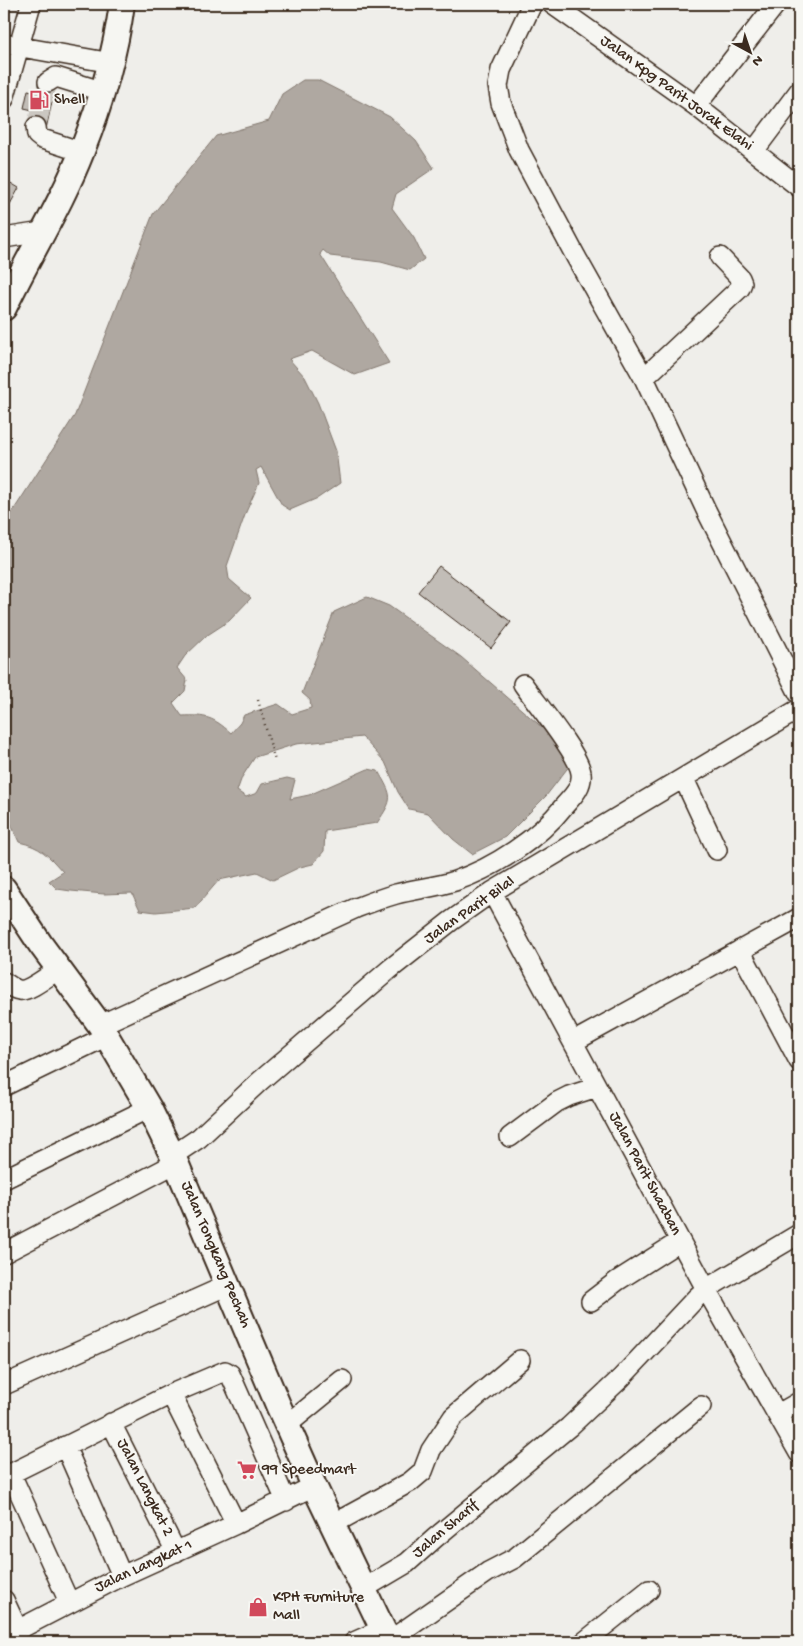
<svg xmlns="http://www.w3.org/2000/svg" width="803" height="1646" font-family="'Gochi Hand',sans-serif">
  <style>
    .water { fill: #afa8a1; stroke: #81766d }
    .building { fill: #c2bdb7; stroke: #3b2a1e }
    .lines { fill: none; stroke-linecap: round; stroke-linejoin: round }
    .minor-tunnel { stroke: #cbc7c1; stroke-width: 19; stroke-dasharray: 19 9; stroke-linecap: butt }
    .minor-casing { stroke: #3b2a1e; stroke-width: 22 }
    .major-casing { stroke: #3b2a1e; stroke-width: 28 }
    .path { stroke: #3b2a1e; stroke-width: 2.5; stroke-dasharray: 1 4; stroke-linecap: butt }
    .minor { stroke: #f6f6f2; stroke-width: 19 }
    .major { stroke: #f6f6f2; stroke-width: 24 }
    .labels { text-anchor: middle; dominant-baseline: central; stroke-width: 4; stroke-linejoin: round; paint-order: stroke }
    .street-label { font-size: 16px; fill: #3b2a1e; stroke: #f6f6f2 }
    .poi-label { font-size: 16px; fill: #3b2a1e; stroke: #f6f6f2; text-anchor: start }
  </style>
  <rect width="100%" height="100%" fill="#efeeea"/>
  <filter id="ink" filterUnits="userSpaceOnUse"><feTurbulence type="fractalNoise" baseFrequency=".02" numOctaves="2"/><feDisplacementMap in="SourceGraphic" scale="10" xChannelSelector="R" yChannelSelector="G"/><feConvolveMatrix kernelMatrix="1 2 1 2 8 2 1 2 1" color-interpolation-filters="sRGB"/></filter>
  <g filter="url(#ink)">
    <path class="water" d="M303,80H318L390,117L416,141L434,168L396,194L392,208L414,238L424,259L410,270L381,262L330,256L323,250L320,254L389,363L355,375L312,351L289,359L305,377L318,403L336,451L340,483L318,498L290,510L282,505L261,467L256,470L259,483L246,512L227,566L229,579L251,598L229,621L206,636L185,656L177,668L187,680L185,691L173,703L182,716C206,715 213,717 231,733L240,723L244,715L278,704L292,714L311,708L310,700L302,693L334,612L367,597L389,606L461,657L560,743L570,765L546,796L505,837L472,854L453,839L428,813L409,809L398,792L385,762L362,737L296,744L255,757L242,777L237,791L246,797L257,793L262,784L287,778L295,780L290,799L309,795L368,769L378,771C393,797 394,798 377,823L325,831L324,851L313,864L300,867L273,880L257,872L219,880L195,908L156,912L140,910L132,893L104,894L71,891L57,889L49,881L63,872C48,855 41,847 19,842L4,809V525L75,415L153,214L216,136L269,121L282,94Z"/>
    <path class="building" d="M40,80L56,84L46,129L30,125L33,110L24,108L28,90L37,92Z
      M4,179L19,188L4,215Z
      M439,566L511,622L491,648L418,592Z"/>
    <g class="lines">
      <path class="minor-tunnel" d="M36,127L48,82"/>
      <defs>
        <path id="minor" d="M532,4L501,70L498,86L501,103L519,150L576,257L644,378L706,510L799,694
          M552,4L696,106L799,187
          M4,44L112,63
          M48,82L56,77L104,92
          M4,99L31,4
          M696,106L776,4
          M36,127L37,135L42,139L82,152
          M754,151L799,91
          M4,238L42,232
          M644,378L740,288L742,283L740,278L720,257
          M684,779L717,850
          M492,892L706,1289L799,1453
          M740,950L799,1061
          M4,982C9,985 13,989 19,990C29,992 49,975 59,969
          M100,1025L356,908C369,903 382,898 396,894C415,889 436,887 455,881C494,868 539,838 564,806C572,797 583,787 581,773C579,754 536,703 523,684
          M573,1042L799,918
          M4,1086L107,1036
          M510,1137L557,1102L569,1096L597,1087
          M172,1156L199,1138L259,1082L390,969L451,921L492,892L799,709
          M4,1179L149,1108
          M4,1253L176,1163
          M591,1301L617,1281L680,1241
          M4,1385L228,1285
          M171,1394L236,1524
          M778,1414L799,1402
          M111,1423L176,1552
          M287,1425L342,1380
          M65,1446L122,1576
          M11,1474L69,1602
          M4,1477L171,1394L225,1371L230,1374L286,1501
          M333,1524L410,1482L423,1471L431,1450L453,1417L520,1360
          M363,1589L407,1563L435,1538L569,1427L621,1378L697,1297L706,1289L799,1234
          M4,1600L18,1630
          M4,1637L122,1576L236,1524L314,1486
          M389,1641L488,1572L515,1558L701,1406
          M354,1642L383,1629
          M584,1642L649,1590"/>
        <path id="major" d="M4,308C29,255 61,205 82,151C101,103 115,55 122,4
          M4,889L41,945L100,1025L149,1108L176,1163L278,1405L314,1486L389,1642"/>
      </defs>
      <use href="#minor" class="minor-casing"/>
      <use href="#major" class="major-casing"/>
      <path class="path" d="M258,700L275,761"/>
      <use href="#minor" class="minor"/>
      <use href="#major" class="major"/>
    </g>
  </g>
  <defs>
    <symbol id="fuel-bare" viewBox="-9 -9 18 18"><path d="M-5.5-6h7V0h2V4h1.3V-2.5L3-4.5l.8-.8L6-3V5H2.5V1h-1V6h-7ZM-4.2-4.7v3.2H.2V-4.7Z" fill="#d1495b" stroke="#f6f6f2" stroke-width="2.5" paint-order="stroke"/></symbol>
    <symbol id="supermarket-bare" viewBox="-9 -9 18 18"><path d="M-6-5.5h2.5l.6 2H6L4.5 2H-2.5L-4.4-4H-6ZM-1.5 3.2a1.3 1.3 0 1 0 .1 0ZM3 3.2a1.3 1.3 0 1 0 .1 0Z" fill="#d1495b" stroke="#f6f6f2" stroke-width="2.5" paint-order="stroke"/></symbol>
    <symbol id="shop-bare" viewBox="-9 -9 18 18"><path d="M-5-2.5h2.3a2.7 3.5 0 0 1 5.4 0H5L5.5 6h-11ZM-1.5-2.5h3a1.5 2.3 0 0 0-3 0Z" fill="#d1495b" stroke="#f6f6f2" stroke-width="2.5" paint-order="stroke"/></symbol>
  </defs>
  <g fill-rule="evenodd">
    <use href="#fuel-bare" x="25" y="86" width="28" height="28"/>
    <use href="#supermarket-bare" x="233" y="1456" width="28" height="28"/>
    <use href="#shop-bare" x="244" y="1593" width="28" height="28"/>
  </g>
  <g class="labels">
    <g class="street-label">
      <text transform="translate(676 94) rotate(36)">Jalan Kpg Parit Jorak Elahi</text>
      <text transform="translate(470 911) rotate(-35)">Jalan Parit Bilal</text>
      <text transform="translate(644 1174) rotate(62)">Jalan Parit Shaaban</text>
      <text transform="translate(215 1255) rotate(67)">Jalan Tongkang Pechah</text>
      <text transform="translate(144 1488) rotate(63)">Jalan Langkat 2</text>
      <text transform="translate(446 1530) rotate(-40)">Jalan Sharif</text>
      <text transform="translate(144 1567) rotate(-25)">Jalan Langkat 1</text>
    </g>
    <g class="poi-label">
      <text x="54" y="100">Shell</text>
      <text x="262" y="1470">99 Speedmart</text>
      <text x="273" y="1598">KPH Furniture<tspan x="273" dy="18">Mall</tspan></text>
    </g>
  </g>
  <rect width="803" height="1646" fill="none" stroke="#f6f6f2" stroke-width="20"/>
  <rect x="10" y="10" width="783" height="1626" fill="none" stroke="#3b2a1e" stroke-width="2" filter="url(#ink)"/>
  <g transform="translate(750 52) rotate(140)" stroke="#f6f6f2" stroke-width="4" paint-order="stroke">
  <path d="M0-4L9 19L0 12L-9 19Z" fill="#3b2a1e"/>
  <text y="-8" font-size="14" font-weight="bold" text-anchor="middle" fill="#3b2a1e">N</text>
  </g>
</svg>
